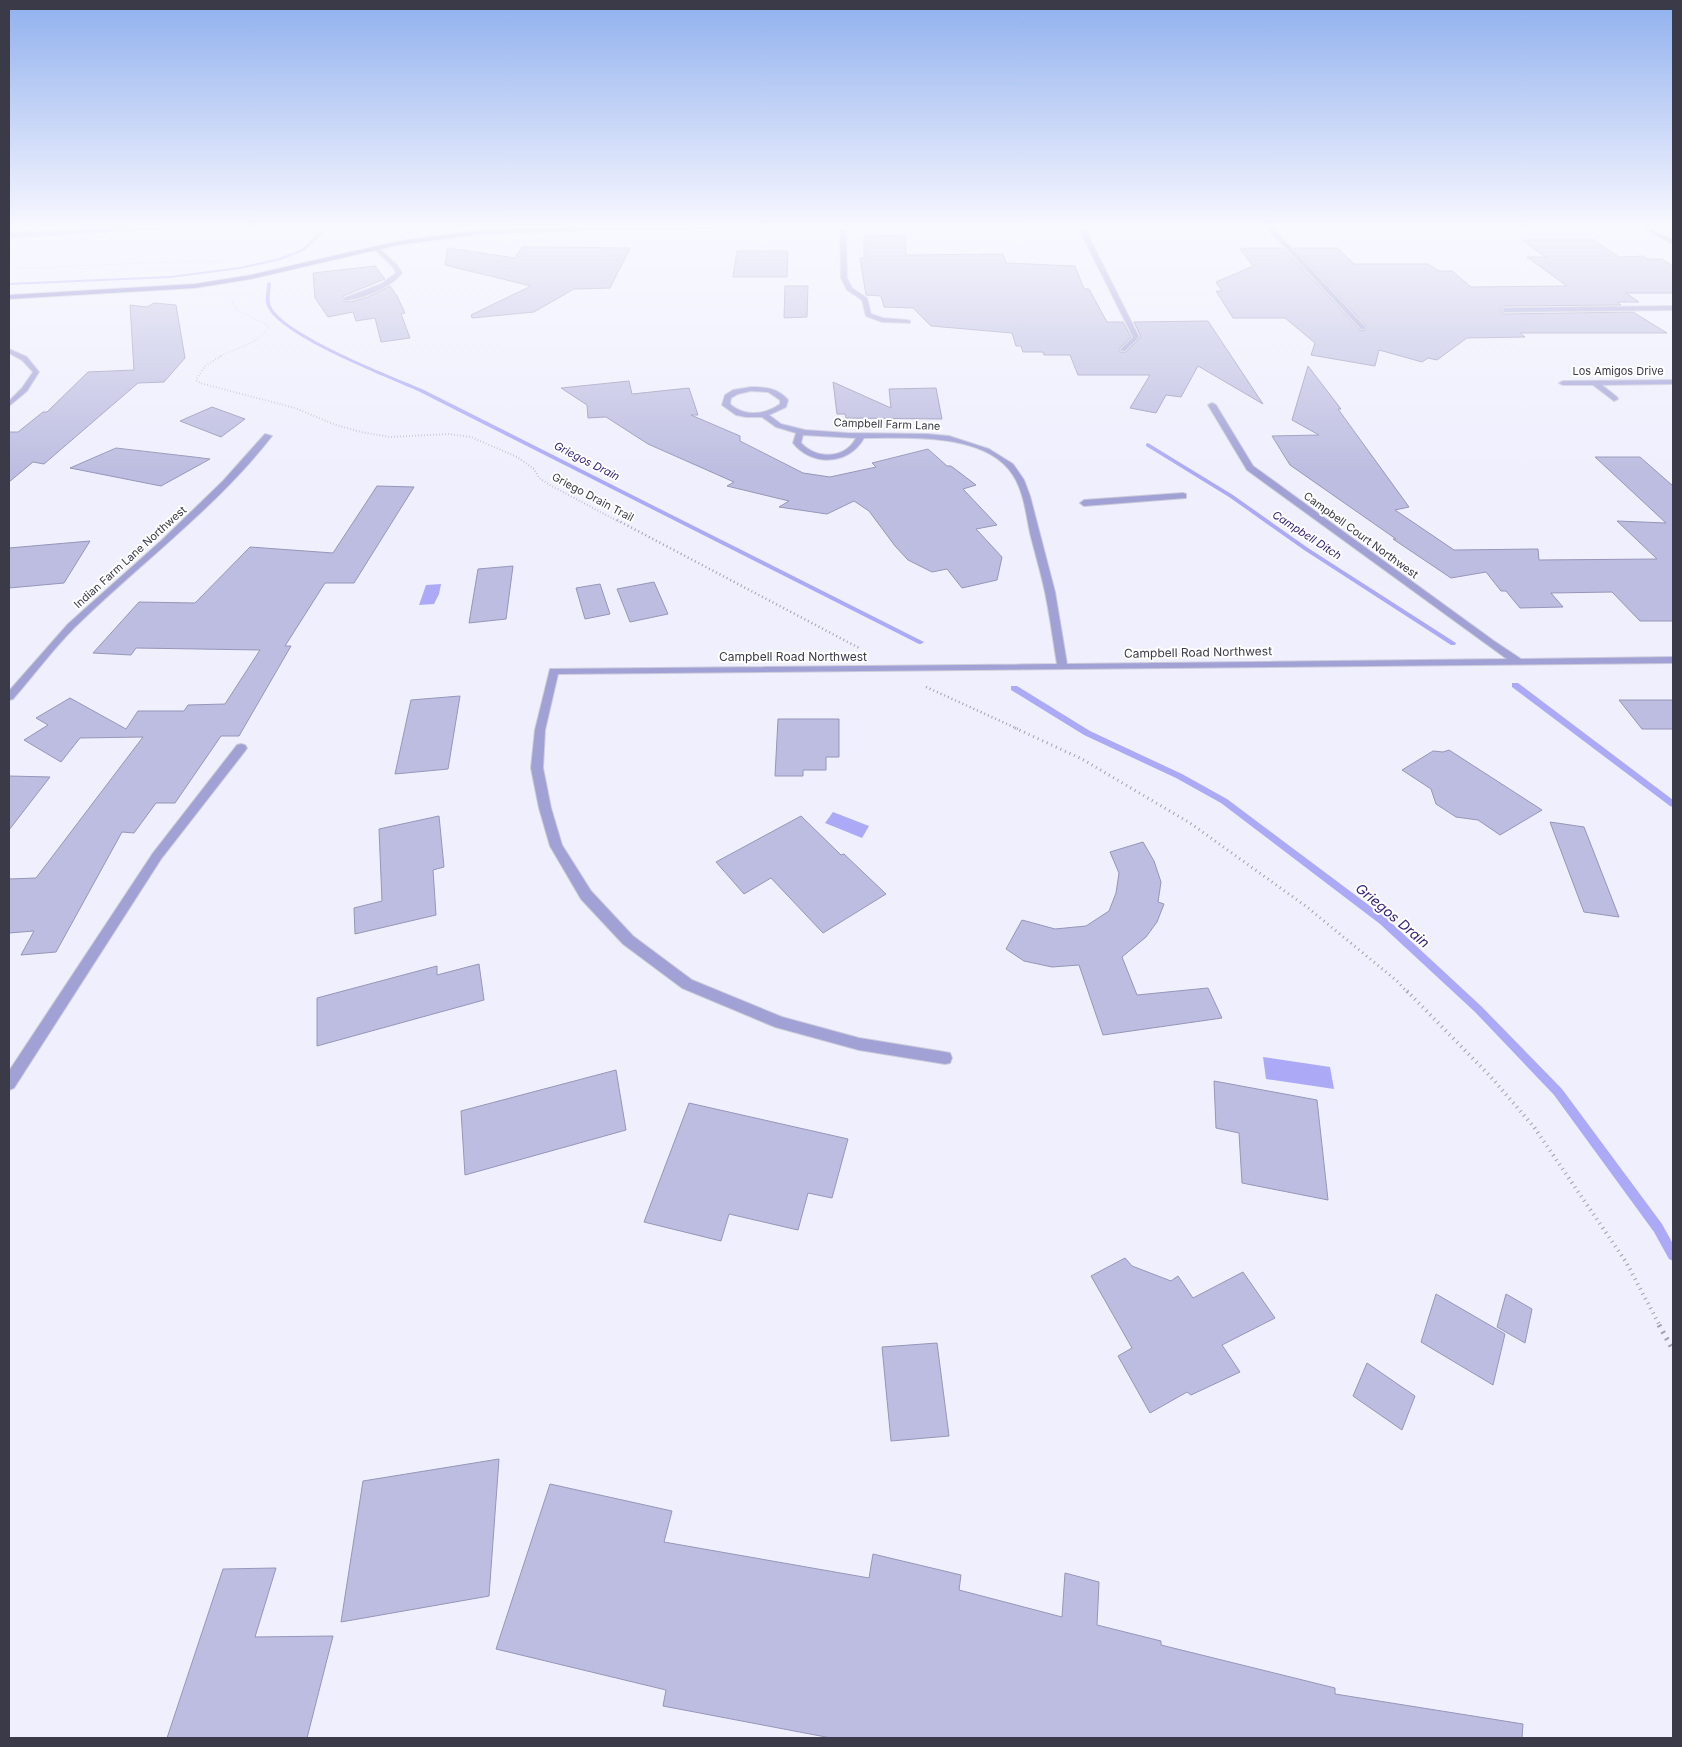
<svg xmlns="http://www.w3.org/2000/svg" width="1682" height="1747" font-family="Inter,sans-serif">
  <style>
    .water { fill: #acaaf7 }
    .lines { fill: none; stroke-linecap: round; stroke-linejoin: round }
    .stream { fill: #acaaf7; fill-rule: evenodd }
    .building { fill: #bdbde1; stroke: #9696b8 }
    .lane-casing { stroke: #cbcbda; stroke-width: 2 }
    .street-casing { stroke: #cbcbda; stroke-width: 2 }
    .secondary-casing { stroke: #cbcbda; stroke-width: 2 }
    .path-far5 { stroke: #a1a1af; stroke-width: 1; stroke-dasharray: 0.5 2; stroke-linecap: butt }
    .path-far4 { stroke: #a1a1af; stroke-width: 2; stroke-dasharray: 0.5 2.5; stroke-linecap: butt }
    .path-far3 { stroke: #a1a1af; stroke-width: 2.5; stroke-dasharray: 1 3; stroke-linecap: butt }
    .path-far2 { stroke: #a1a1af; stroke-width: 3; stroke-dasharray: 1 4; stroke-linecap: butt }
    .path-far1 { stroke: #a1a1af; stroke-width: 4; stroke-dasharray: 1 4.5; stroke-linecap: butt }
    .path { stroke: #a1a1af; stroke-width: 5; stroke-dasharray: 2 5.5; stroke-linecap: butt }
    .lane { fill: #a1a1d6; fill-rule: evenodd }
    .street { fill: #a1a1d6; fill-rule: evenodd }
    .secondary { fill: #7d79c6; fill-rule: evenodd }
    .labels { text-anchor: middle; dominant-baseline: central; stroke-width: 4; stroke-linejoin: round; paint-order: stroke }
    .far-street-label { font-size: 11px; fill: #3a3a48; stroke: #fefefe }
    .far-water-label { font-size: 11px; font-style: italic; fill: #34237a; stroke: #fefefe }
    .street-label { font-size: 12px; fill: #3a3a48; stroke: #fefefe }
    .water-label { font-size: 14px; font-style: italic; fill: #34237a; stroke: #fefefe }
  </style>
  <rect width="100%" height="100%" fill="#efeffe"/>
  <path class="water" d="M441,584L439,594L434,604L419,605L426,585Z
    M833,812L869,826L862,838L825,823Z
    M1263,1057L1330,1067L1334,1089L1266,1079Z"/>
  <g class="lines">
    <path class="stream" d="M325,227H329L304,251L281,260L240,269L170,278L9,285V283L170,276L240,267L279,258L302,249Z
      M269,282L271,283C271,290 268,299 271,306C283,334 391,376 422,389L924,642L921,644H919L418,391C387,377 279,336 267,306C264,299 267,290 267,283Z
      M1148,443L1233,495L1308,548L1456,643L1455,645H1451L1304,550L1229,497L1146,446V444Z
      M1512,683H1518L1673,800V807L1670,806L1512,687Z
      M1011,686H1017L1090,731L1182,774L1227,799L1386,918L1481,1006L1562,1089L1662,1224L1673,1244V1261L1669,1259L1654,1232L1554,1095L1475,1012L1380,924L1221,803L1176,778L1084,735L1011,690Z"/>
  </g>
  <path class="building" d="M864,235L905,236L906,255L1003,254L1006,263L1075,266L1084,289H1089L1107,322H1123L1131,337L1119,349L1120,352H1126L1141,337L1134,322L1208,321L1263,404L1198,366L1181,397L1166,395L1156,413L1130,408L1150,375H1078L1070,355H1044L1043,352H1023L1021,346H1016L1012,333L931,326L913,308L884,307L881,296L866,295L860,258H864Z
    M1522,240H1594L1619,257L1644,256L1648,259H1662L1673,266V293H1626L1639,302H1617L1621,305L1505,306L1500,309L1504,314L1633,312L1667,333H1520L1525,337L1467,338L1437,360L1428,358L1422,362L1379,350L1375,366L1311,355L1315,343L1285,318H1233L1216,291H1222L1216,282L1253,266L1240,249L1248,248H1283L1361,331L1366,330V326L1294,248H1338L1354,264H1428L1439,271H1452L1471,287L1567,286L1527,257H1545Z
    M522,247H550L630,248L610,288L574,289L534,312L472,318L471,315L531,286L445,265L448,248L515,258Z
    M737,251H788L787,277H733Z
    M375,266L385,279L343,296V301L351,302L368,297L390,286L397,296L405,313L401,314L410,338L381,342L375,318L356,321L353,312L328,317L315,298L313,273Z
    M785,286H808L807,317L784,318Z
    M154,303L176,305L185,358L164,382L138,383L44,464L33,462L9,482V432H18L43,412H47L88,372L134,370L130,305L147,307Z
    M1308,366L1341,409H1338L1409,507L1395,510L1454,550L1538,549L1539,560L1657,559L1617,521L1666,523L1595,457H1640L1673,486V621H1640L1612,592L1551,593L1563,607L1520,608L1506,591H1501L1486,572L1451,578L1393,539H1396L1290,465L1272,436L1319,435L1292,420Z
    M629,381L632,394L689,388L698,415H691L740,436V441L803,473L830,477L876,467L872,463L928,449L947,466H951L976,485L963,489L997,525L976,529L1002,557L997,580L962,588L947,569L932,572L908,560L895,546L869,511L854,501L827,514L779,507L789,501L727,486L734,482L648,444L606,417L588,418L587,405L561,388Z
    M833,382L891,408L889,389L936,388L942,419L846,418L845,414H837Z
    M212,407L245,419L221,437L180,421Z
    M116,448L194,457L210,459L161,486L70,468Z
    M377,486L414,487L354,583H325L285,646H291L239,736H221L175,803H156L134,833L122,832L56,952L21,955L34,931L9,933V879L36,878L143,737L80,738L61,762L24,740L48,725L36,718L70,698L126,729L138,711H184L188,705L225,704L260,650L136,648L131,655L93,653L139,602L195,603L250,547L333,553Z
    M90,541L64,583L9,588V548Z
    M513,566L506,619L469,623L478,569Z
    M654,582L668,614L630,622L617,589Z
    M600,584L610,614L585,619L576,588Z
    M460,696L448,769L395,774L411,700Z
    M1619,700H1673V729H1642Z
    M778,719H839V757H826V770H803V776H775Z
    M1449,750L1542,810L1500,835L1478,820L1456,817L1436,804L1431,789L1402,770L1433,751L1443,752Z
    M9,776L50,777L9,830Z
    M439,816L444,867L433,870L436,915L355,934L354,908L382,901L379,829Z
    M801,816L841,855L844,854L886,894L823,933L771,878L744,894L716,862Z
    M1550,822L1584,827L1619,917L1584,912Z
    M1143,842L1154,861L1161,882L1158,902L1164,904L1157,922L1146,937L1122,957L1137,995L1208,988L1222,1018L1103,1035L1079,965L1052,967L1024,961L1006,949L1022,920L1055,929L1086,926L1109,911L1116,893L1119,873L1110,852Z
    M479,964L484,1000L317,1046V998L437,966V975Z
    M616,1070L626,1130L465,1175L461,1111Z
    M1214,1081L1317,1100L1328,1200L1242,1183L1239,1133L1216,1128Z
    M689,1103L848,1139L832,1198L808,1193L798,1230L729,1214L721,1241L644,1222Z
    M1125,1258L1132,1266L1171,1281L1178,1276L1193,1298L1243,1272L1275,1318L1222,1345L1240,1372L1191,1395L1187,1392L1150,1413L1118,1356L1132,1348L1091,1276Z
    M1436,1294L1505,1334L1493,1385L1421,1342Z
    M1506,1294L1532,1309L1525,1343L1497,1327Z
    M937,1343L949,1436L891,1441L882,1347Z
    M1367,1363L1415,1396L1402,1430L1353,1396Z
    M499,1459L489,1596L341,1622L363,1481Z
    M550,1484L672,1511L664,1542L869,1578L873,1554L961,1575L959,1590L1062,1617L1065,1573L1099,1582L1097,1625L1161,1641V1645L1335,1688V1694L1523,1724L1522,1738H831L663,1706L666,1690L496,1649Z
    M276,1568L255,1637L333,1636L307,1738H167L223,1569Z"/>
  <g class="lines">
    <defs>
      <path id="lane" d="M374,247H378L397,265L402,273C393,286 360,301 344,300V298L381,284L396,273L393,267L374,249Z
        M1183,493L1186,494V498L1084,506L1080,503L1084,500Z
        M241,744L245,745L247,748L245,751L161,859L14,1088L9,1090V1071L153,853L237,745Z"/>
      <path id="street" d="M154,227H197L9,237V233Z
        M840,227H846L847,278L852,288L867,298L871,314L883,318L908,320L910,321V323L882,322L866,316L862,300L847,290L841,278Z
        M1078,227H1084L1139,337L1125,351L1120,350L1133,337Z
        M1266,227H1272L1365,327V329H1361Z
        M1673,306V310L1505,312L1502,310L1505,308Z
        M9,349L27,357L39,372L27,391L9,406V401L22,388L33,372L22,360L9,353Z
        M1673,380V384L1602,385L1617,397L1618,399L1614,401L1593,385H1563L1559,383L1563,381Z
        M751,387C765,387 778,388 788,400L786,407L769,415L781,424L805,430L847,433L927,434L949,436L989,449L1013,464L1024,480L1030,496L1055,592L1067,664L1507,659L1247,470L1208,405L1212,403L1216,405L1253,466L1494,641L1521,659L1673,657V663L558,674L545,730L543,768L551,808L562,845L591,891L633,936L692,980L782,1017L859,1038L945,1052L950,1053L952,1058L950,1063L945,1064L859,1050L775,1027L682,988L623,944L581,899L550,846L539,808L531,768L535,730L550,669L1057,664C1053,640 1050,616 1045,592C1041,573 1035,553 1030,533C1026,514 1024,492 1013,475C986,432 907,438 864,438C849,465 812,467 793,443L796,433L776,427L762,417H746L736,415L722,405L725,395L733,390ZM751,391L768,392L780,400V404C765,415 744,417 730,404L731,398L738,394ZM803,435L856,438C845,459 817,460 801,443Z
        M265,434L272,436C215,509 140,563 75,627C53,649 33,676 13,699L9,700V691L68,624L162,540L223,481Z"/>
      <path id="secondary" d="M579,227H899L601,230L481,234L398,245L251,279L195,288L9,299V295L195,284L251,275L398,241L481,230Z
        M1640,227H1647L1673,240V244Z"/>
    </defs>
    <use href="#lane" class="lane-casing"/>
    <use href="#street" class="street-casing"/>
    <use href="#secondary" class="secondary-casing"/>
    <path class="path-far5" d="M9,269L200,261L223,262
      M219,357C235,348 260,344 269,326L236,309L232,299"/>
    <path class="path-far4" d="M221,356L205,366L196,380L200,383L295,408L336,425L361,432L390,437L449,434L471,437L517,457L534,469L539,478L550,485L619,522"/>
    <path class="path-far3" d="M617,520L861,649
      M926,687L1018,729"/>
    <path class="path-far2" d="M1015,728L1082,759L1190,823L1307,907L1397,981L1408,993"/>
    <path class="path-far1" d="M1407,991L1491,1077L1534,1127L1626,1262L1660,1326"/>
    <path class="path" d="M1659,1325L1673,1350"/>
    <use href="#lane" class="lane"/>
    <use href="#street" class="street"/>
    <use href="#secondary" class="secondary"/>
  </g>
  <linearGradient id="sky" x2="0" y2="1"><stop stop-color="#90b0ee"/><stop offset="0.48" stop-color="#f8f8ff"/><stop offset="1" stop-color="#f8f8ff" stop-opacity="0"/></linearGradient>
  <rect width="1682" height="472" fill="url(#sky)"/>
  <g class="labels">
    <g class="far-street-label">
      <text x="1618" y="371">Los Amigos Drive</text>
      <text transform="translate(887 424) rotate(2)">Campbell Farm Lane</text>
      <text transform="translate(593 497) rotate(28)">Griego Drain Trail</text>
      <text transform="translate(1361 535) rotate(36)">Campbell Court Northwest</text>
      <text transform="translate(130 557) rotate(-42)">Indian Farm Lane Northwest</text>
    </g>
    <g class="far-water-label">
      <text transform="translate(587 461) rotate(27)">Griegos Drain</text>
      <text transform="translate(1307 535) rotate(33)">Campbell Ditch</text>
    </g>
    <g class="street-label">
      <text transform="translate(1198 652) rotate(-1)">Campbell Road Northwest</text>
      <text x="793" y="656">Campbell Road Northwest</text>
    </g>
    <g class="water-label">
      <text transform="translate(1393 915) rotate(40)">Griegos Drain</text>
    </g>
  </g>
  <rect width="1682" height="1747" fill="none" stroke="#3a3a48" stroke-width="20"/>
</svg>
